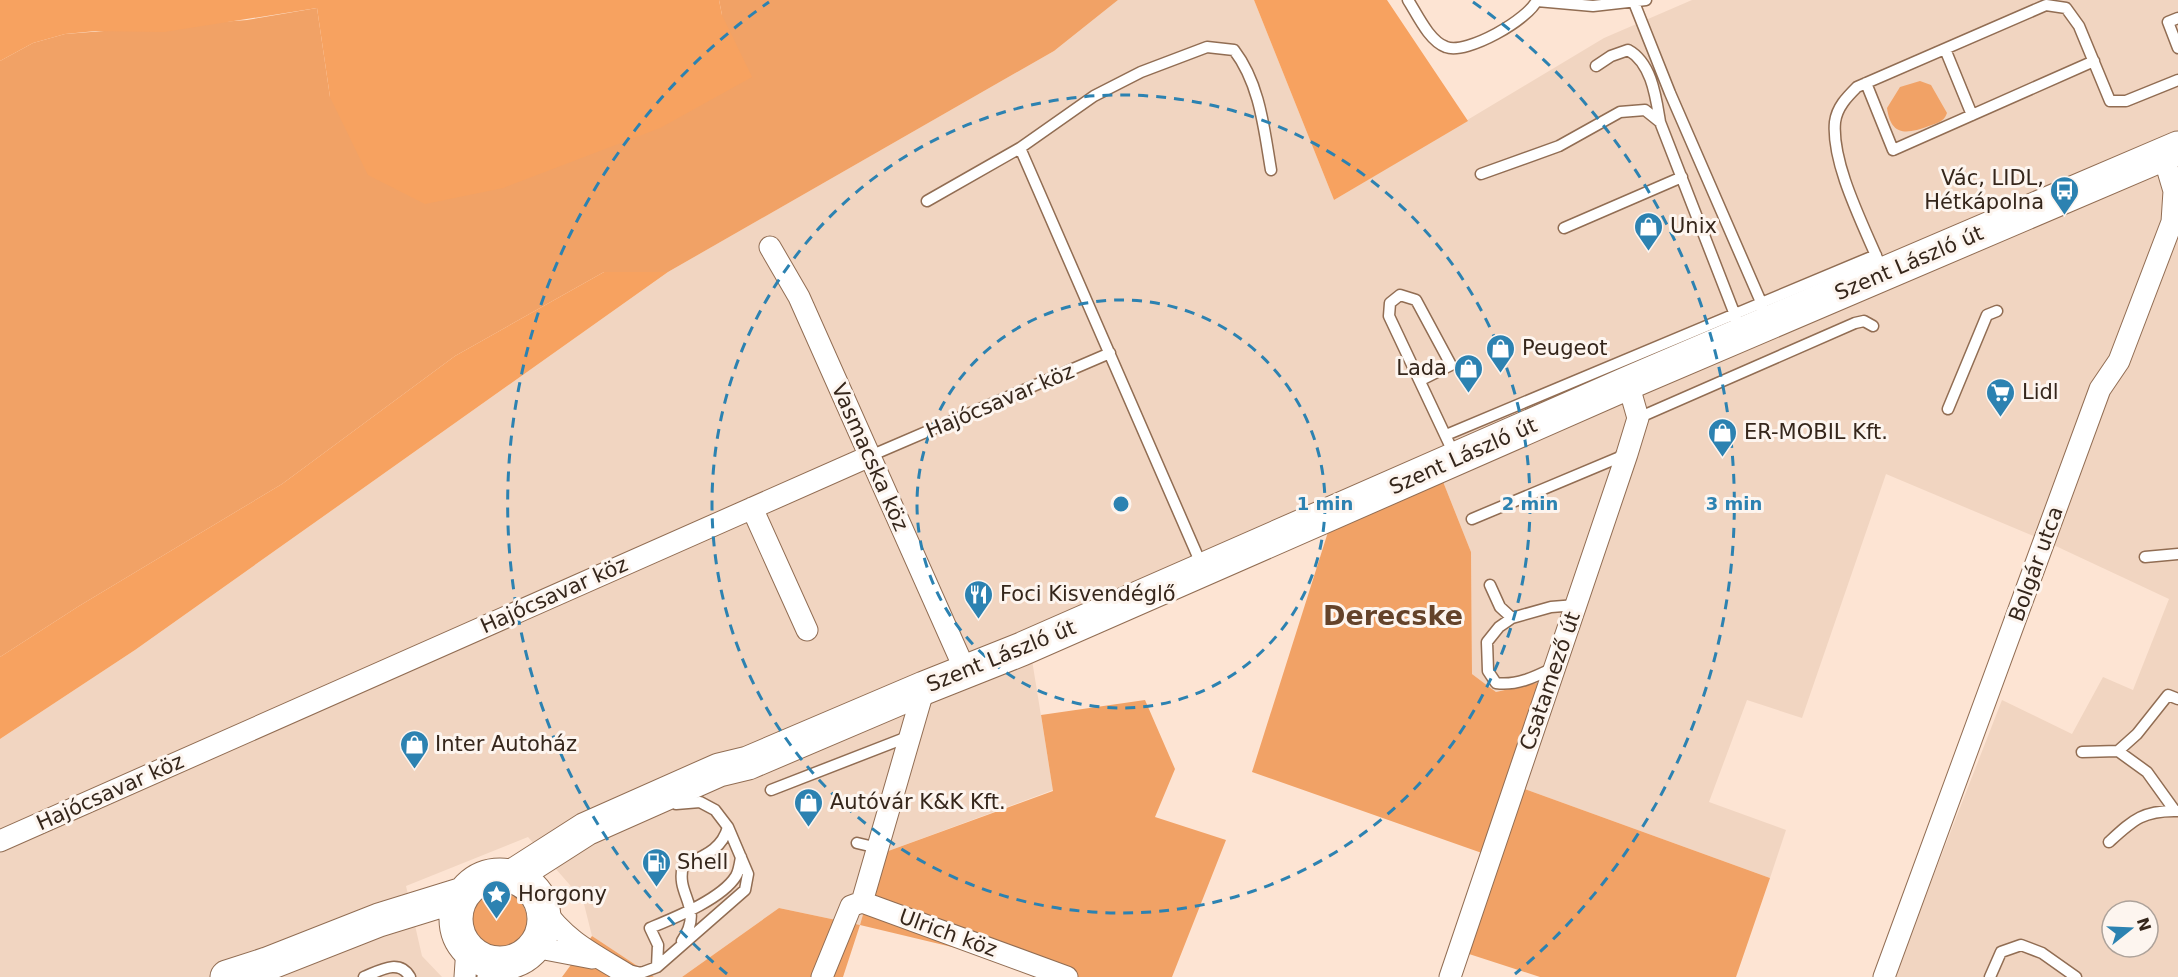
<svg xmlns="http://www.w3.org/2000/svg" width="2178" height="977" font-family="'DejaVu Sans',sans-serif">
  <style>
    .built { fill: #f1d5c1; fill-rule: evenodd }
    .green { fill: #f1a266 }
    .forest { fill: #f7a260 }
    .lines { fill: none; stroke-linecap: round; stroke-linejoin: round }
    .service-casing { stroke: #916d53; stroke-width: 13 }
    .minor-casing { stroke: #916d53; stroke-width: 23 }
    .primary-casing { stroke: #916d53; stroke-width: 35 }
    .service { stroke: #fff; stroke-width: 10 }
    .minor { stroke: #fff; stroke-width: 21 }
    .primary { stroke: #fff; stroke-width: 33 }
    .ring { fill: none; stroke: #2c82b1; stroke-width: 3; stroke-dasharray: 10 8 }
    .labels { text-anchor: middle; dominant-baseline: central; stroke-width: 6; stroke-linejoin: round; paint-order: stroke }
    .poi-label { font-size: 21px; fill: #35261b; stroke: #fdf5ef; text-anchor: start }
    .street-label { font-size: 21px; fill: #35261b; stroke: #fdf5ef }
    .district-label { font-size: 27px; font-weight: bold; fill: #64432a; stroke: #fdf5ef }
    .centre { fill: #2c82b1; stroke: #fdf5ef; stroke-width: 3 }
    .ring-label { font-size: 18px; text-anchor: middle; font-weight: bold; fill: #2c82b1; stroke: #fdf5ef; stroke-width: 6; stroke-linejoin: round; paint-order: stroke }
  </style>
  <rect width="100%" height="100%" fill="#fde4d3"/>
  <path class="built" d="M1118,0H1254L1334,200L1604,38L1692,0H2178V977H1894L2002,700L2072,734L2103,677L2133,690L2169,599L2045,541L1886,474L1802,718L1747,700L1709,802L1786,830L1770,878L1522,788L1558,678L1496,692L1472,674L1471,552L1444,484L1027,629L1053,790L880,854L860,925L779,908L682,977H654L592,936L583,900L528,837L406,886L422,956L442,977H0V739L135,650L668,272L1054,51ZM2112,911H2148V947H2112Z"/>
  <path class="green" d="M719,0H1118L1054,51L668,272H604L455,356L282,484L79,606L0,657V61L33,43L65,34L247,20L317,8L330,97L722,15Z
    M1920,81L1931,85L1947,113C1944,122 1937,123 1929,126C1907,134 1891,137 1887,108L1900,87Z
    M1440,474L1471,552L1472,674L1496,692L1559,678L1522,788L1770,878L1736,977H1540L1469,954L1496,858L1252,772L1328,532Z
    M1145,700L1175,769L1155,817L1226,840L1172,977H1077L860,925L843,977H682L779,908L860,925L880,854L1053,791L1041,715Z
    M471 920a28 28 0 1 1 56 0a28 28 0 1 1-56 0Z
    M592,936L654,977H562Z"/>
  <path class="forest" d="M0,0H719L722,15L752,77L660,128L503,188L425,204L368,175L330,97L317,8L164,32L96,31L65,34L33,43L0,61Z
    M1254,0H1387L1468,121L1334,200Z
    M604,272H668L135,650L0,739V657L79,606L282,484L455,356Z"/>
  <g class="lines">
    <defs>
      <path id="service" d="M1408,0C1417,14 1429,41 1446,47C1467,55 1529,19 1537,0
        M1633,0L1670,93L1764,309
        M1537,1L1593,6L1646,0
        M2178,18L2168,22L2178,48
        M1945,49L1972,115
        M1596,66L1611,56L1628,50C1652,63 1656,98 1660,122
        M1866,83L1893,150L2094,61
        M1020,148L1202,566
        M1481,174L1559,146L1620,112L1645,110L1660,122L1737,320
        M927,201L1020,148L1094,96L1141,72L1207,47L1234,50C1260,84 1264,129 1271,170
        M1564,228L1682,177
        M1883,272C1866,230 1831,165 1835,122C1837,107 1847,97 1857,87L2046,5L2066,8L2079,26L2110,101H2126L2178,80
        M1421,380L1451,365L1416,300L1400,295L1390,303L1389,316L1455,456
        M1948,409L1987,315L1997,311
        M1638,418L1855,323L1864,321L1873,326
        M1446,435L1876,255
        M870,456L1110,353
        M1472,519L1627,454
        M2145,557L2178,554
        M1490,585L1500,607L1512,618L1551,607L1576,605
        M1512,618L1499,627L1487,642L1488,671L1496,683C1516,686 1535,677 1553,668
        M2118,751L2147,772L2175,811
        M2082,752L2118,751L2137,734L2168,695L2178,699
        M771,790L910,736
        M2109,842C2133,820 2143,810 2178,811
        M857,843L878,848
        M682,941C705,907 675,896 683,866C703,856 722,850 728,827
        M657,967L658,945L650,928C674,918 722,899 736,876C739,871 740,863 741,857
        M627,970L641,973L657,967L745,890L748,874L728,827L715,810L700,802L676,804
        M364,977C379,971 399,958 410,977
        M1990,977L2001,952L2021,945L2042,953L2076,977"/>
      <path id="minor" d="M770,247L799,297L965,670
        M752,508L807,630
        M0,841L870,456
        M862,902L924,688
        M862,902L1067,977
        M542,907C567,943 596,955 631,977
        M534,947L592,958
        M465,977L467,948
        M488,977L498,963
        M822,977L851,906L862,902
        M1450,977L1627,454L1638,418L1628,383
        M1884,977L2100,389L2119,361L2172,222L2174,191L2163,154"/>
      <path id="primary" d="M456 919a44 44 0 1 1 88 0a44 44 0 1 1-88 0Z
        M511,877L586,829L719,770L748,763L924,688L1022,649L1628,383L2178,148
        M227,977L267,964L379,920L463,894"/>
    </defs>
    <use href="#service" class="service-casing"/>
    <use href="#minor" class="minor-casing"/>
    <use href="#primary" class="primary-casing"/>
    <use href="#service" class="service"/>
    <use href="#minor" class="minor"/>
    <use href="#primary" class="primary"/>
  </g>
  <g class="ring">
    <circle cx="1121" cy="504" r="204"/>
    <circle cx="1121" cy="504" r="409"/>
    <path d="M727 974A613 613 0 0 1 769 2M1473 2A613 613 0 0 1 1515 974"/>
  </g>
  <defs>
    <symbol id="bus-pin" viewBox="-11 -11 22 30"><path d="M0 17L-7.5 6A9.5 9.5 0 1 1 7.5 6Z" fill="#2c82b1" stroke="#fdf5ef"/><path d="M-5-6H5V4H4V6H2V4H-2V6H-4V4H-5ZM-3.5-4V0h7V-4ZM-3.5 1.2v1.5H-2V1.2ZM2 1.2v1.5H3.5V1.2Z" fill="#fff"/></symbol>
    <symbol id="shop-pin" viewBox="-11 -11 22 30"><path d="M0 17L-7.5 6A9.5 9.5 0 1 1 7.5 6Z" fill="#2c82b1" stroke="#fdf5ef"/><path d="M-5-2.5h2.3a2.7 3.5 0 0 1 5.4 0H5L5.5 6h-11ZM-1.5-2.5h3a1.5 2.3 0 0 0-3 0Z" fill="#fff"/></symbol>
    <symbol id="supermarket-pin" viewBox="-11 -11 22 30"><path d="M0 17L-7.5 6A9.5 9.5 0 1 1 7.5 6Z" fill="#2c82b1" stroke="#fdf5ef"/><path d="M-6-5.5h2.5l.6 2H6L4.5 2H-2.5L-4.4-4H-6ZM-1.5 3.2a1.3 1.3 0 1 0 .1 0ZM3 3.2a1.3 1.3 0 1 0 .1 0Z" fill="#fff"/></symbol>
    <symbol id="restaurant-pin" viewBox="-11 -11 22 30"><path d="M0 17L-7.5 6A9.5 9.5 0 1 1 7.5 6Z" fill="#2c82b1" stroke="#fdf5ef"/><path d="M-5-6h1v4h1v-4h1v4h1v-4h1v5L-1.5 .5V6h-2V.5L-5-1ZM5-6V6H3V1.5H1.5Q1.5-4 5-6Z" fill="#fff"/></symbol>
    <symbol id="fuel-pin" viewBox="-11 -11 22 30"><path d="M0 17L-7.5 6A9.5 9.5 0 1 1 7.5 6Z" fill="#2c82b1" stroke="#fdf5ef"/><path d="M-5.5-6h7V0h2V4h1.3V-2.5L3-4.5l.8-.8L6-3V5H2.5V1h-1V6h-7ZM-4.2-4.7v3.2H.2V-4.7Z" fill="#fff"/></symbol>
    <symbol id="sight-pin" viewBox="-11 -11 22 30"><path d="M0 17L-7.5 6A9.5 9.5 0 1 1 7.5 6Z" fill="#2c82b1" stroke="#fdf5ef"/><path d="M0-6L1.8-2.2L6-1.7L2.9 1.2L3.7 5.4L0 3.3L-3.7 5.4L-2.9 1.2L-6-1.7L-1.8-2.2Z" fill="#fff"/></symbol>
  </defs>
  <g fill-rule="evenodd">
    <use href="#bus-pin" x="2048" y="174" width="33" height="45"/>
    <use href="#shop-pin" x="1632" y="210" width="33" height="45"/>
    <use href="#shop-pin" x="1484" y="332" width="33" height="45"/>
    <use href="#shop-pin" x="1452" y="352" width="33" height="45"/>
    <use href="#supermarket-pin" x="1984" y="376" width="33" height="45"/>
    <use href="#shop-pin" x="1706" y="416" width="33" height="45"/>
    <use href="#restaurant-pin" x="962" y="578" width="33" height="45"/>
    <use href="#shop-pin" x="398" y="728" width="33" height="45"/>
    <use href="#shop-pin" x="792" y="786" width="33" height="45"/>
    <use href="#fuel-pin" x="640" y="846" width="33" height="45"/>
    <use href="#sight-pin" x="480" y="878" width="33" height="45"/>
  </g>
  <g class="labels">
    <g class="poi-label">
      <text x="2044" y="178" text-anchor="end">Vác, LIDL,<tspan x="2044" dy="24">Hétkápolna</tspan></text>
      <text x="1670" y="226">Unix</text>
      <text x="1522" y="348">Peugeot</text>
      <text x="1447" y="368" text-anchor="end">Lada</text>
      <text x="2022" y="392">Lidl</text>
      <text x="1744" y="432">ER-MOBIL Kft.</text>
      <text x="1000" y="594">Foci Kisvendéglő</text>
      <text x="435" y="744">Inter Autoház</text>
      <text x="830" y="802">Autóvár K&amp;K Kft.</text>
      <text x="677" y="862">Shell</text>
      <text x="518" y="894">Horgony</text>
    </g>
    <g class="street-label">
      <text transform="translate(1909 263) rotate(-23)">Szent László út</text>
      <text transform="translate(1000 401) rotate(-23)">Hajócsavar köz</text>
      <text transform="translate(1463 456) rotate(-24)">Szent László út</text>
      <text transform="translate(870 457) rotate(66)">Vasmacska köz</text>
      <text transform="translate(2036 564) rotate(-70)">Bolgár utca</text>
      <text transform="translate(554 595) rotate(-24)">Hajócsavar köz</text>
      <text transform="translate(1001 656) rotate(-22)">Szent László út</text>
      <text transform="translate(1550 681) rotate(-71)">Csatamező út</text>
      <text transform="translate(110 792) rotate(-24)">Hajócsavar köz</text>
      <text transform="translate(948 933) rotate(20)">Ulrich köz</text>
    </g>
    <g class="district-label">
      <text x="1393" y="615">Derecske</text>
    </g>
  </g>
  <circle cx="1121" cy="504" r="9" class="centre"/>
  <g class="ring-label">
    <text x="1325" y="510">1 min</text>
    <text x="1530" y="510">2 min</text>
    <text x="1734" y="510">3 min</text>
  </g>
  <g transform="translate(2130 929) rotate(72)"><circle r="28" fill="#fdf5ef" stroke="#ada29a" stroke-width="1.5"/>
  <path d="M0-4.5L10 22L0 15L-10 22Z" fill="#2c82b1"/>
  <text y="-9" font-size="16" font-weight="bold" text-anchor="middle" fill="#35261b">N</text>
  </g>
</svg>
